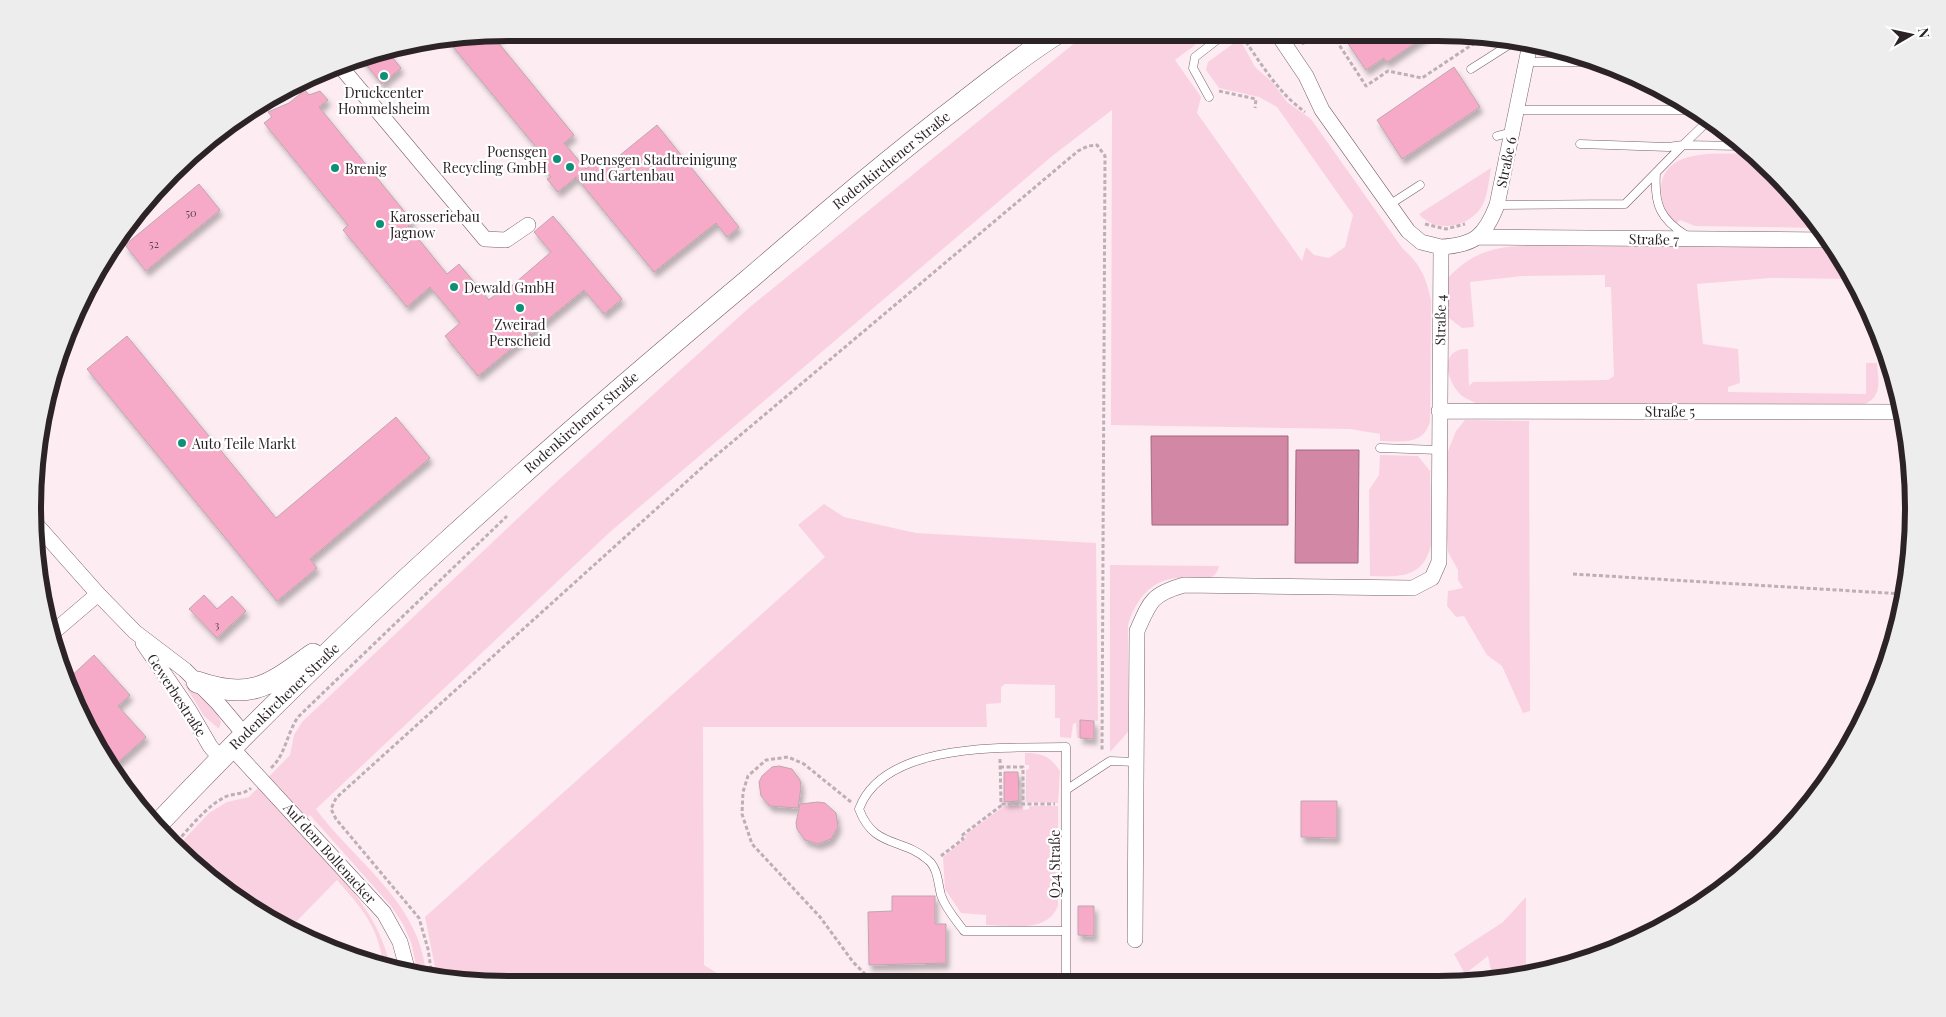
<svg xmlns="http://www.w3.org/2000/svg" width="1946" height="1017" font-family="'Playfair Display',serif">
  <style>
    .green { fill: #fad1e0 }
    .water { fill: #d287a4; stroke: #a0697e }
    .building { fill: #f7aac7; stroke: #bea6ae; filter: url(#shadow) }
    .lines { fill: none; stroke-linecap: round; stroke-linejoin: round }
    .lane-casing { stroke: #766168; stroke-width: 9 }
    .street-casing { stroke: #766168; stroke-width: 16 }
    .secondary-casing { stroke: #766168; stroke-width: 22 }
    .path { stroke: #bdafb4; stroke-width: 3; stroke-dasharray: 4 2.5; stroke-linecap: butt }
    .lane { stroke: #fff; stroke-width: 8 }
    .street { stroke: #fff; stroke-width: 15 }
    .secondary { stroke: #fff; stroke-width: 21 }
    .poi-dot { fill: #0c9078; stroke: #fff; stroke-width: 2 }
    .labels { text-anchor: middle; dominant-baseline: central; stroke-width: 4.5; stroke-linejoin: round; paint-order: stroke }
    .number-label { font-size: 11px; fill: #5f454e }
    .poi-label { font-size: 14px; fill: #2c2326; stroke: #fff; text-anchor: start }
    .street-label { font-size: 14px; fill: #2c2326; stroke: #fff }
    .rim { fill: none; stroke: #2c2326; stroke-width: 6 }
  </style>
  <defs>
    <filter id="shadow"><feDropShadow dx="3" dy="5.5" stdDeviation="2.5" flood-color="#0004"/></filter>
  </defs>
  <rect width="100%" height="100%" fill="#fdedf2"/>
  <path class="green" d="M1087,33H1183L1186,38L1197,33H1211L1175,60L1201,97L1197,113L1302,261L1306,247L1314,255L1329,258L1345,247L1353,215L1277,107L1259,97L1219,88L1206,70L1208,62L1234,43H1242L1255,67L1272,82L1287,102L1311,119L1403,249C1420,263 1427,279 1431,301L1430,421C1424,446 1401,441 1380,441V434L1350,429L1111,425L1112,110L1051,157L610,532L316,809C355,862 421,903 426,975L418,974L411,942L403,924L391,906L310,815L298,827C336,873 378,908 391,969L384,968C378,926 364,911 337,880L289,929L176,848L209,813L227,802L249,797L290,755L294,735L302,722L552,486L750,307Z
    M1752,154L1796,195L1819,228L1695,226L1680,220L1677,223C1666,215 1661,203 1661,189C1662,146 1723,154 1752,154Z
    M1491,168C1489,179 1488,192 1484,202C1473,227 1436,235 1419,214Z
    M1574,246L1833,247L1853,279L1770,278L1697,284L1703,344L1738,349L1740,383L1728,387V392L1866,394V363H1877C1878,380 1883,396 1865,404L1476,403C1470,400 1463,398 1459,393C1445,378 1440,348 1468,349L1469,386L1473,382L1608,380L1614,376L1611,287H1605V275L1522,276L1470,282L1474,327L1462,328L1449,318L1447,279C1485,237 1523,247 1574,246Z
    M1465,420L1529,421L1530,711L1523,713L1502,666L1487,655L1464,616L1456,617L1447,606L1448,591L1463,588L1458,580V570L1448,552L1447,537L1448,451L1456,431Z
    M1380,455L1418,456L1430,471L1431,545C1423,579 1398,577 1370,576L1369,490L1379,475Z
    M824,504L844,517L916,533L1096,543L1098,721L1080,720V738H1077L1076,723L1073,724L1071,738L1060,737V718H1055V685L1005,684L1001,687V703L986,704L987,727H703L704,965L733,983H478L437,977L425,917L825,557L798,525Z
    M1110,565L1219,566C1218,571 1215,576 1210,578C1201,580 1188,578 1178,578C1151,579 1135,601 1128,625V732L1110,752Z
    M183,682L214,709L221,722L219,729L204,716Z
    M1025,753C1042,753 1050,756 1060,771L1058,803L1026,802V770L1029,769V765H1025Z
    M1004,806H1023V810L1029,809V806H1058V905C1049,934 1009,925 986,925V915L961,913L945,889L943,857L966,838L965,835Z
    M1526,897V973L1493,980L1488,956L1465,974L1454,954L1503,922Z"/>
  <path class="water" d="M1151,436H1288V525H1152Z
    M1296,450H1359L1358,563H1295Z"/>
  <path class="building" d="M1360,33H1430L1387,62L1384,58L1366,70L1347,42Z
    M492,35L574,135L564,143L586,169L596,161L603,169L657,125L739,227L727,237L716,223L654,272L576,177L558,192L547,179L551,177L540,164L546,159L449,42Z
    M385,53H389L401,68L382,84L360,57Z
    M1454,67L1480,107L1402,159L1377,120Z
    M305,90L309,95L320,91L328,100L319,107L413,222L408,226L447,274L459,264L489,300L505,286L508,289L551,252L534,232L553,216L622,299L604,314L584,290L478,376L445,336L460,323L430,287L407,307L343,230L348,225L264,123L272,117L268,112L289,103Z
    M199,184L220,210L146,271L125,245Z
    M127,336L276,518L396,417L430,458L310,559L317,568L277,601L87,369Z
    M204,595L217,609L232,596L246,611L217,638L189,609Z
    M94,655L130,695L118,706L146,737L115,765L81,719L67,680Z
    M1080,720L1094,721V739L1080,738Z
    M779,766L792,769L800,780L801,787L798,808L770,806L761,796L759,782L762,776L772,767Z
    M1004,772H1018L1019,801L1004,802Z
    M1301,801H1337V838L1301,837Z
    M818,802L825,803L836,813L838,827L831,839L818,844L805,840L797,829L796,823L800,804Z
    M892,896H935V924H946V963L869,965L868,912L892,911Z
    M1078,906H1094V936L1078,935Z"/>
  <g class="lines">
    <defs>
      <path id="lane" d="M1526,62H1596
        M1471,69L1515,41
        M1209,97L1193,68L1195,57L1226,33
        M1516,110H1693
        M1497,136L1512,132
        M1580,144L1668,147L1683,145L1709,120
        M1656,173C1654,205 1660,219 1687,236
        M1389,205L1420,185
        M1497,205L1625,204L1683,145L1743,146
        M1380,448L1439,450
        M1066,790L1110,761L1136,762
        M1066,982C1066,903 1066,825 1066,747C1007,748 884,741 859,809C874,849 902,837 928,860C938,868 938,884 941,895C945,908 956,920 964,931H1066"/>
      <path id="street" d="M340,66L485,239L506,240L528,225
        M1479,237L1828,240
        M1441,247C1475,245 1485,236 1497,205L1530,44
        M1439,411L1901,412
        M35,523L98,594L135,632L185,670L217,702L244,734
        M50,635L98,594
        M143,643L189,710L210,746L220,758
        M231,747L384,913L400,942L408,972
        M1135,940L1137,631C1150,601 1152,594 1184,585L1413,588L1432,578L1439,562L1441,247L1421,242L1408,231L1322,110L1306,76L1277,33"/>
      <path id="secondary" d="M197,682C252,701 269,685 313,654
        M157,825C341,630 542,453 747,281C817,221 887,160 961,104C993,79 1024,54 1058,33"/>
    </defs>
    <use href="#lane" class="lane-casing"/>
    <use href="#street" class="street-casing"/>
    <use href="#secondary" class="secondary-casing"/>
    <path class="path" d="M1334,37L1340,33
      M1076,38L1083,33
      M1237,39L1242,36C1260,62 1278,93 1305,112
      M1302,44L1318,34L1334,37L1366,86L1388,71L1422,78L1485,36
      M1219,91L1256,99L1255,108
      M1425,224L1446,229L1465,224
      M1573,574L1903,594
      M1000,759L1001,804H1055
      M1000,767H1023V804
      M271,768C286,754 286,735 298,717L507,516
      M851,802L804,764L788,757L766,760L748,776L743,792L742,814L752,844L820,917L853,962L873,982
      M173,846C189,829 204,808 225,797C233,793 244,795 251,788
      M941,856L963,839L961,836L1002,805
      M432,976L428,949L419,918L336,819L331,809L336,798L706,464L1078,151L1088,146L1097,145L1105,156L1102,752"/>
    <use href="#lane" class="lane"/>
    <use href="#street" class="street"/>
    <use href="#secondary" class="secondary"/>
  </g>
  <g class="poi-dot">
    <circle cx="384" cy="76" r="5"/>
    <circle cx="557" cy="159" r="5"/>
    <circle cx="570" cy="167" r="5"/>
    <circle cx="335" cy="168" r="5"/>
    <circle cx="380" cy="224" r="5"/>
    <circle cx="454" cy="287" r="5"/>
    <circle cx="520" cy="308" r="5"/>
    <circle cx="182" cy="443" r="5"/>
  </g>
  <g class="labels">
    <g class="number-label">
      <text x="191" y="212">50</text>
      <text x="154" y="243">52</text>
      <text x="217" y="624">3</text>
    </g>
    <g class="poi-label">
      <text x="384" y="92" text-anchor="middle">Druckcenter<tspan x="384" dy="16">Hommelsheim</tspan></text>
      <text x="547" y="151" text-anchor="end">Poensgen<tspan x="547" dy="16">Recycling GmbH</tspan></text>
      <text x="580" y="159">Poensgen Stadtreinigung<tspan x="580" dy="16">und Gartenbau</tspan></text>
      <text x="345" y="168">Brenig</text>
      <text x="390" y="216">Karosseriebau<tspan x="390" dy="16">Jagnow</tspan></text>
      <text x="464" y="287">Dewald GmbH</text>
      <text x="520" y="324" text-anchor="middle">Zweirad<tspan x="520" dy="16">Perscheid</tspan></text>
      <text x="192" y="443">Auto Teile Markt</text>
    </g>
    <g class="street-label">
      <text transform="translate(891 160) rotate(-39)">Rodenkirchener Straße</text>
      <text transform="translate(1506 162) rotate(-78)">Straße 6</text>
      <text transform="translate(1654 239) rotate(1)">Straße 7</text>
      <text transform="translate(1440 320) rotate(-89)">Straße 4</text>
      <text x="1670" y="411">Straße 5</text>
      <text transform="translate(581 422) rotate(-41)">Rodenkirchener Straße</text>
      <text transform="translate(177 695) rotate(57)">Gewerbestraße</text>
      <text transform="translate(284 696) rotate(-44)">Rodenkirchener Straße</text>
      <text transform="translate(330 853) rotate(48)">Auf dem Bollenacker</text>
      <text transform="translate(1054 864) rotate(-90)">Q24 Straße</text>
    </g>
  </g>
  <path d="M0 0H1946V1017H0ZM508 41H1438A467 467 0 0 1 1905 508V509A467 467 0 0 1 1438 976H508A467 467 0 0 1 41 509V508A467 467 0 0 1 508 41Z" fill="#eeedee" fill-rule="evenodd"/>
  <path class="rim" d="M508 41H1438A467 467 0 0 1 1905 508V509A467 467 0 0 1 1438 976H508A467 467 0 0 1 41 509V508A467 467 0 0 1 508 41Z"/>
  <g transform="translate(1911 35) rotate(81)" stroke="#ffffff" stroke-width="4" paint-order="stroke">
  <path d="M0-4L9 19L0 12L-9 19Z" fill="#2c2326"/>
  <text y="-8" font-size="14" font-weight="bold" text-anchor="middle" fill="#2c2326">N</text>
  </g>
</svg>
